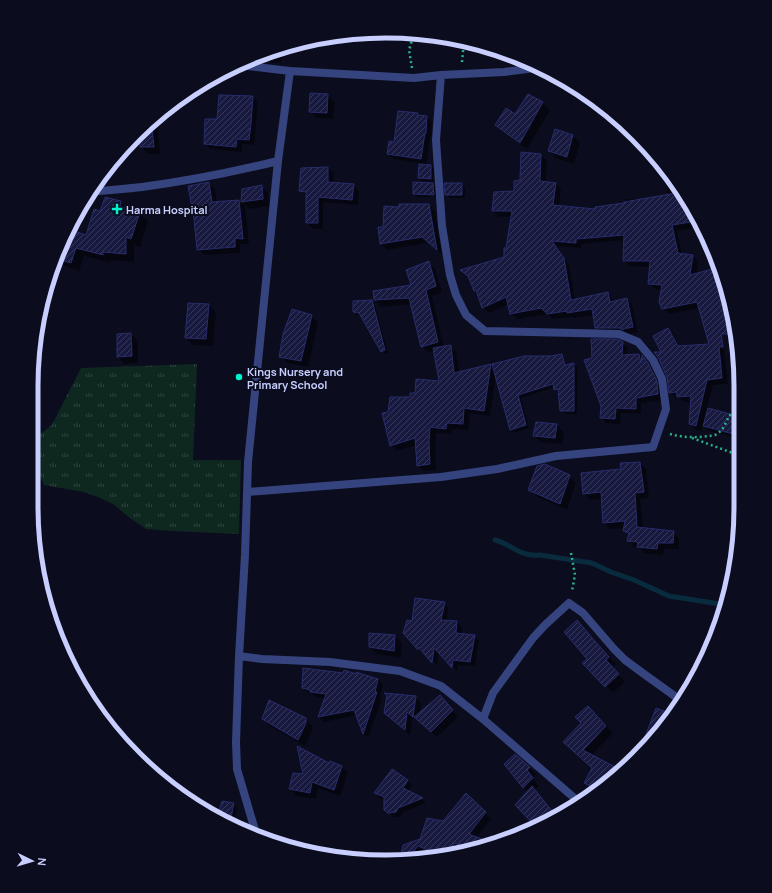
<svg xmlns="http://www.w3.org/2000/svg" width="772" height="893" font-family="Manrope,sans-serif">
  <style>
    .grass { fill: url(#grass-tufts) }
    .shadow { fill: #0007; fill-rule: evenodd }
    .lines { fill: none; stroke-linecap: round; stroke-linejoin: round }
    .stream { stroke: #092b3e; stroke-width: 5 }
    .building { fill: url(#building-hatch); stroke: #282c6c }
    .path { stroke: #2ab187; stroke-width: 2.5; stroke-dasharray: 2 3; stroke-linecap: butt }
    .minor { stroke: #35447e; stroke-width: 8 }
    .poi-dot { fill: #00f3ce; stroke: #0b0d1e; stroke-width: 1.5 }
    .labels { text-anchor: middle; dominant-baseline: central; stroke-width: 4; stroke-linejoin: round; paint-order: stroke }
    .poi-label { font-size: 11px; font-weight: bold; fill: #c8cfff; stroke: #0b0d1e; text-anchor: start }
    .rim { fill: none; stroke: #c8cfff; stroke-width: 5 }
  </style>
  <defs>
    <pattern id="grass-tufts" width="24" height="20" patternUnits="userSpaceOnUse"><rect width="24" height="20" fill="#0e2820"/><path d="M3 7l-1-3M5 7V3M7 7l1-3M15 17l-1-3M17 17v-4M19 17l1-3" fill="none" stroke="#304641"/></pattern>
    <pattern id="building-hatch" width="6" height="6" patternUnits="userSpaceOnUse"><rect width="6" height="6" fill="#17193f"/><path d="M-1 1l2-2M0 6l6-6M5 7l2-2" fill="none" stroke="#37395c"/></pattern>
  </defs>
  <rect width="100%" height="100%" fill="#0b0d1e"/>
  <path class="grass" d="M197,364L193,460H241L239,534L173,531L146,529L130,518L113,504L98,497L84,492L44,485C38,471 26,449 38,435C40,433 44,432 46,430C49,428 51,425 53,423L81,368Z"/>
  <path class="shadow" d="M370,33V36L358,38L354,34Z
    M283,47L281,63L250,60L272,50Z
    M569,84L583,92L582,94L572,88L569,85Z
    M328,95L335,102L333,119L317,118L310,111Z
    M528,95L543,103L550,110L527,149L503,131L496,125L516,115Z
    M253,97L258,103L254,145L242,144V152L210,149L205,144L218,120Z
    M417,114L419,116L427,117L432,122L431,138H430L426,164L393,159L388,154L395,143Z
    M147,124H151L158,130L160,154H148L141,147L140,132Z
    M555,131L573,136L580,143L574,164L556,158L549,151Z
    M541,155L547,160L546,183L555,184L561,189L559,206L596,210V206L625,204V199H646L669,195L660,162L693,208L702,227L677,231L682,254L692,256L698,261L697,274L720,268L722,272L727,297L716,300L723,349L724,350L728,384L713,385L707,409L741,418V439L709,431L703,425L702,431L696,430L690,424L692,402H684L679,398H676L670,392L662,353L668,329L674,335L680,347L711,345L700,308L669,314L663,308L662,290L655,289L649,284L651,267L630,266L624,261L625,240L581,244V248L557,246L569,265L575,300L607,293L613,299L614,302L627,299L632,305L638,332L629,334L602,333L596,327L594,315L574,318L572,317L553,319L548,314L517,319L511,313L509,304L489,313L483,307L479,295L474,290L505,258L512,216L499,217L493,211L495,193L515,192Z
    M420,166H431L434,170L433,182L422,181L419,178Z
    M328,168L334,173L333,183L353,185L359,191L358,205L323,202V229H313L307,223V197L301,191L302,169Z
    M208,183L215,189L217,203L239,201L242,204L243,190L261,186L268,193L269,206L249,209L245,205L249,244H240V253L204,255L198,249Z
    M433,184L436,187L437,197H417L414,194Z
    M462,184L465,187V198H450L446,194Z
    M120,202L127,209L139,213L148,221L140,247L134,245V262L111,260V263L84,256L79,271L62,265L58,261L67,230L87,236L100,212Z
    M428,205L435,211L442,254L426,240L427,243L387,250L381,244L384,227L400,208Z
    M429,263L435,269L442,292L432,296L444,348L450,347L456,352L459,373L491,365L494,368L561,355L565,358L567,366L574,364L577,367V414H565L561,411L559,393H558L555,390V387L521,398L529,428L514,433L511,430L496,375L490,416L470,413L468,430L452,429L451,434L436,433L435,448L436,470L424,471L418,465L416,445L397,451L391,445L389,412L416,394L440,382L434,351L429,353L422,346L412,304L381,307L375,300L374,292L412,286ZM561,357H564L567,370Z
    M371,301L375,305L388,353L385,354L382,351L362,315H357L354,312Z
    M209,305L216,312L213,346L193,345L186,338Z
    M312,316L318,323L308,367L287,363L280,356Z
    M131,334L138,341V363L125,364L118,357Z
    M622,342L628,348L627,356L639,355L647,362L654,370L662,387L664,400L641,403V414L621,413L620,424L606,423L601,418L602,406L593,359Z
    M557,425L564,432L562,444L541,442L534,436Z
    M640,463L646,469L649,498L640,499L643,528L673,532L679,538V549H664L663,555L644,553L639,547H634L628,540L629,535L625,531V528L610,529L604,523L602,499L590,500L584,493L622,470Z
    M569,476L576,483L567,510L536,496L529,489Z
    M444,603L449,608L446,621L457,622L462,627L461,634L474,636L479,641L475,666L458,665L457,671L439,652L437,666L423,651V654L418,649L404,633L413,622Z
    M577,622L616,664L612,668L625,682L613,693L584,663L588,659Z
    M370,634L395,636L402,643L401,658L377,654L370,647Z
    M357,673L378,679L383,685L380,697L382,698L368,738L364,734L357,715L324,722L319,717L325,698L316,697L312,694L308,693L303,688L356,676Z
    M415,697L421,703L420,714L446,702L458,717L437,737L412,716L410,735L385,713Z
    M595,714L613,733L591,756L614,768L618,772L595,791L586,782L593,769L571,749Z
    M668,714L671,717L655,737Z
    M305,718L312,726V730L305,746L270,726L263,719Z
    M329,764L342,767L348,773L340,796L318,788L316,799L296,796L290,789L304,775Z
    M505,764L529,767L536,774L533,778L539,786L535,790L557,817L537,827L516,805L528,792Z
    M392,770L408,781L412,786L408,791L422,799L426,803L402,813L400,817H393L385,809V800L379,798L375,793Z
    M466,795L491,819L476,838L484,841L488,846L465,850L460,848L459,851L436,856L424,851L418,860L409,861H400L421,840L443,822Z
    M223,802L234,804L237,807L235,820L244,823L248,826L246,833L232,825V820L222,818L219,815Z
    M311,842L343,859H339L306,850Z"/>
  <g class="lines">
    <path class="stream" d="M495,540C513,545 519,557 540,555L592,563L611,572L634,580L669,596L726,605"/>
  </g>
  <path class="building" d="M310,93L328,94L327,113L309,112Z
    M528,94L543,102L520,143L495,125L506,108L515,114Z
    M219,95L253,96L251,124L249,140L237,139L236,147L204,144L205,119H217Z
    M398,111L418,113L417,115L427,116L426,133H425L421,159L387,154L389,141L394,142Z
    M151,120L154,147H140L139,133Z
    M555,129L573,135L567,157L548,151Z
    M521,152L541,154L540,181L556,183L553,205L595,209V207L624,203V202L682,192L693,208L695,213L697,221L672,225L678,253L693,255L690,275L720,267L722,272L735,334H721L723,347H719L722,378L707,380L696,426L689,424L691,396L677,397L676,392L669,393L667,377L658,357L654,352H661L653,336L668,328L678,346L709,344L697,302L662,309L659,302L662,285L648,284L650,261H623L624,235L576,239V243L552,241L564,258L571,300L608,292L610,302L627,298L633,327L623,329V330L619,328H595L592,309L567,313V311L547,314L541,308L510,314L506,297L482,308L476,290L474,291L468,276L460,270L504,257V248H506L512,211H492L494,192L514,191V181L520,180Z
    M419,164L431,165V179L418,178Z
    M328,167V182L354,184L352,200L318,197V223H306V192L299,191L301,168Z
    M209,182L212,202L239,200L243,239L235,238V247L197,250L194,219L188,186Z
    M413,182L433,183L434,195L413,194Z
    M444,183H462V195H445Z
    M262,185L263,199L241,202L242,189Z
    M105,197L121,201L120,206L140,212L131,239L126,237V254L103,252V255L76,248L71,263L58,259L68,229L86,235L94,209L100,211Z
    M399,204H429L437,250L421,236L422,237L380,244L378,227H383L384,206L399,207Z
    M429,261L436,286L426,290L438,342L421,347L409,298L374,300L373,291L411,285L406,270Z
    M372,300L385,350L381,352L359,313L353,312V301Z
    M188,303L209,304L206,339L185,338Z
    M292,309L312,315L301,361L279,357L283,334Z
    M131,333L132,356L117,357V334Z
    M591,339H618L623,342L622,355L639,354L641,363L642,355L648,363L657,381L658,394L636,398V409L616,408L615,419L600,418L601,406L584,360L592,358Z
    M451,345L454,373L491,364L484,411L464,408L463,424L447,423L446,429L430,427L429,441L430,464L417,466L415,438L390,446L382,413L388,412L390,397H410V393H415L416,379L439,381L433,348Z
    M562,354L565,365L574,363V411H560L558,389L554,390L553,384L518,395L526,425L510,430L492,364L524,356H551Z
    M708,408L741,417V436L703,426Z
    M536,422L557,424L555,438L533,436Z
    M640,462L644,492L635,493L637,527L674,531L673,543H658L657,549L637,547L638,542L627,541L629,533L623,531L625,521L603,523L601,492L583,494L581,473L621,469L620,463Z
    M545,464L570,475L560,504L528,490L537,466Z
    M415,598L445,602L441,620L457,621L456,633L475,635L470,662L453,660L452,668L434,648L432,663L418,647V650L403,633L407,620L412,621Z
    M577,620L594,640L609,657L606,660L619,674L605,687L582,663L587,659L564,632Z
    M369,633L395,635L394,651L369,647Z
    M303,668L343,673L344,670L356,674V672L378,679L375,692H377L363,734L354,710L318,717L326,694L310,692V690L302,688Z
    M384,693L416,696L413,717L407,712L405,730L384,713L387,695Z
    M440,695L453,710L431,732L414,717Z
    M269,700L306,718V723L298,740L262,719Z
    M588,706L606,726L583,750L615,767L607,781L596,789L584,783L592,768L563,742L581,723L575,717Z
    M656,708L669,713L665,724L642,752L640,750Z
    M297,746L329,763L330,761L342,766L334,790L312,782L310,793L289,789L293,773L303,774Z
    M515,754L530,767L527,770L533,778L523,788L504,764Z
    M392,769L408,780L403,788L423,798L398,808L396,812L390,813H388L384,810V797L374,793Z
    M532,786L552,811L536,827L515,805Z
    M466,793L486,812L469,834L494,844L469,849L454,843L450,853L440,855L418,846L406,861H399L403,845L420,839L427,818L443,821Z
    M222,801L234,803L231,818L218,815Z"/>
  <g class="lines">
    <path class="path" d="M462,62L464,41
      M412,68L409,50L414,33
      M670,434C684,438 700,438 715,435C728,429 725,413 740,407
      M692,438L741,456
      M571,553L575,575L572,591"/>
    <path class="minor" d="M239,65L290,71L414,78L441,75L504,72L543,67
      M91,192C108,190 125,189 142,187C188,181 233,172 278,161
      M247,492L441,477L497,469L556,456L653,447L666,409L662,379L653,360L638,342L619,334L485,331L466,315L456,295L450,275L442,226L436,140L441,75
      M239,656L245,555L248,462L278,161L290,71
      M483,719L493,693L533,638L545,625L569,603L583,613L614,649L625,660L644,674L683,702
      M257,837L237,769L236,742L239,656L262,659L330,662L400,671L441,686L483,719L579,802"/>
  </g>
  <g class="poi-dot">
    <path d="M115 203h4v4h4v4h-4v4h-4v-4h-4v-4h4z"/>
    <circle cx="239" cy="377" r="4"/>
  </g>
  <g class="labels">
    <g class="poi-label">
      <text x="126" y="209">Harma Hospital</text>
      <text x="247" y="371">Kings Nursery and<tspan x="247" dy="13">Primary School</tspan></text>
    </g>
  </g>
  <path d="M0 0H772V893H0ZM386 38H386A348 348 0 0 1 734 386V507A348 348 0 0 1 386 855H386A348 348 0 0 1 38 507V386A348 348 0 0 1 386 38Z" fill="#0b0d1e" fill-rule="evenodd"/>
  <path class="rim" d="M386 38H386A348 348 0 0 1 734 386V507A348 348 0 0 1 386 855H386A348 348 0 0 1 38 507V386A348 348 0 0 1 386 38Z"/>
  <g transform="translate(32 861) rotate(95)" stroke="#0b0d1e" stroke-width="3" paint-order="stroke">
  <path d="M0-3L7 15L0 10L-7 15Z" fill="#c8cfff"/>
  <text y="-6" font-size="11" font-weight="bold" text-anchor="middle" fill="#c8cfff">N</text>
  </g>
</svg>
